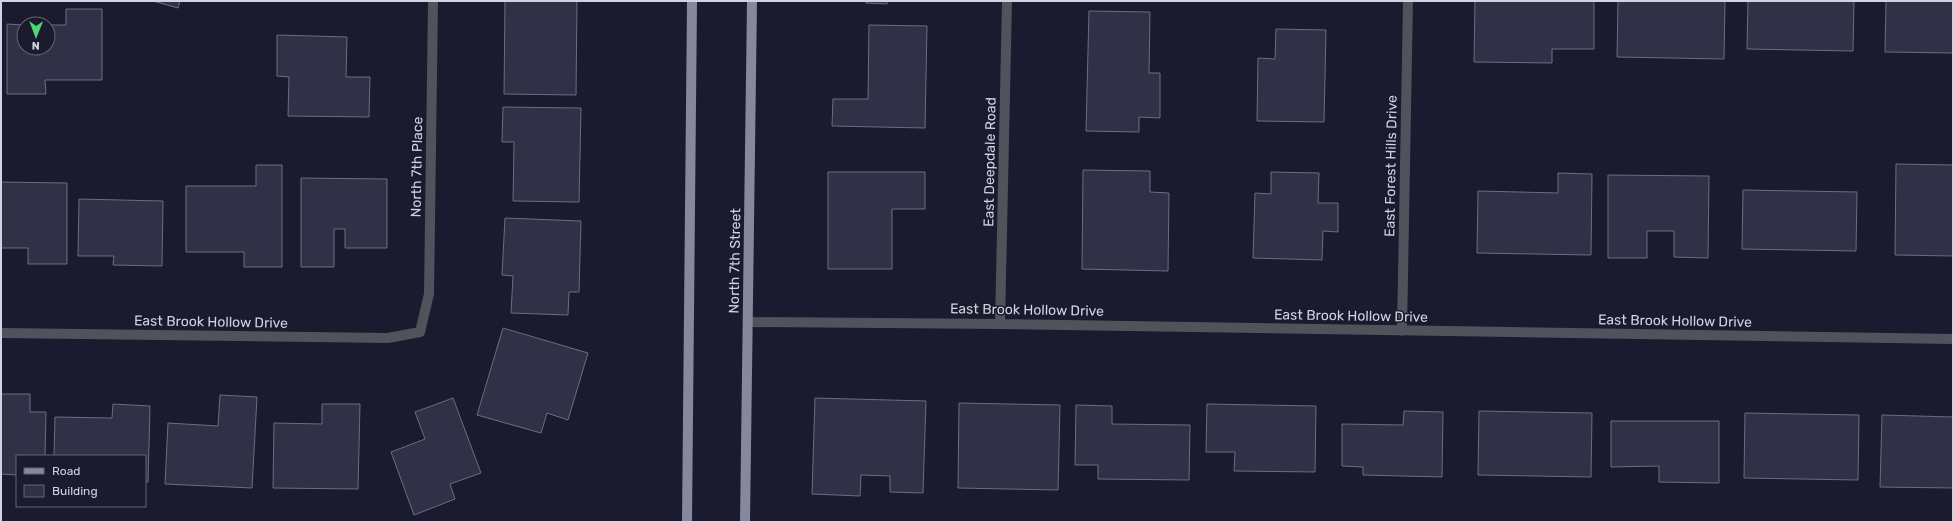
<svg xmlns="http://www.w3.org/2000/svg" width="1954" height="523" font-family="Rubik,sans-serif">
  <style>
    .building { fill: #313046; stroke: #6c6c85 }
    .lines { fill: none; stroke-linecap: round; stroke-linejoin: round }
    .minor { stroke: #52525d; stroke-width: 10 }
    .primary { stroke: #87879d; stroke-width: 10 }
    .labels { text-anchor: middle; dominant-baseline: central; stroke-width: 3; stroke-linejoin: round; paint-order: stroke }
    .street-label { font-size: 14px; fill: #d2d2e0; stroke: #1b1a2e }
  </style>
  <rect width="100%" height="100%" fill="#1b1a2e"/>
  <path class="building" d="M153,1H180L178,8Z
    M505,1H577L576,95L504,94Z
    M866,1H887V4L866,3Z
    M1475,1H1594V49H1552V63L1474,62Z
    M1618,1H1725L1724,59L1617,57Z
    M1748,1H1854L1853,51L1747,49Z
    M1886,1H1953V53L1885,52Z
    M66,9H102V80H45L46,94H7V24L24,25V48H48V25H66Z
    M1089,11L1150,12L1149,73H1160V118L1139,117V132L1086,131Z
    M869,25L927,26L925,128L832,126L833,99H868Z
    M1276,29L1326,30L1324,122L1257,121L1258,58L1275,59Z
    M277,35L347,37L346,77H370L369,117L288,116L289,77L277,76Z
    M503,107L581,108L579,202L513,201L514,142H502Z
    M1896,164L1953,165V256L1895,255Z
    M256,165H282V267H244V252H186V186H256Z
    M1083,170L1150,171V192L1169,193L1168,271L1082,269Z
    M828,172H925V209H892V269H828Z
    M1271,172L1319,173L1318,203H1338V232L1323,231L1322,260L1253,258L1255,193L1271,194Z
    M1558,173L1592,174L1591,255L1477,253L1478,191L1558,193Z
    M1608,175L1709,176L1708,258L1674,257V231H1647V258H1608Z
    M301,178L387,179V248H345V229H334V267H301Z
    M1,182L67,183V264H28V248H1Z
    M1743,190L1857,192L1856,251L1742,249Z
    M79,199L163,201L162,266L113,265L114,256H78Z
    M505,218L581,221L579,292H569L568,315L511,313L513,276L502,275Z
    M503,328L588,353L568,420L547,413L541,433L477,415Z
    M1,394H30V412H46L45,456H17V475L1,474Z
    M220,395L257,397L252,488L165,484L168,423L218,426Z
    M453,398L481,473L450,484L455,499L414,515L391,452L425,439L415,412Z
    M815,398L926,401L923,493L890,492V476L861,475L860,496L812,494Z
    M959,403L1060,405L1058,490L958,488Z
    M113,404L150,406L148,482H145V456H54L55,417L112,418Z
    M322,404H360L358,489L273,488L274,423L322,424Z
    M1207,404L1316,406L1315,472L1234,471L1235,452H1206Z
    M1076,405L1112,406V424L1190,425L1189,480L1098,479V465H1075Z
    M1404,411L1443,412L1442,477L1363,475V467L1342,466V424L1403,425Z
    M1479,411L1592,413L1591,477L1478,475Z
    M1745,413L1859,415L1858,480L1744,478Z
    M1882,415L1953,417V488L1880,487Z
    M1611,421H1719V483L1659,482V466L1611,467Z"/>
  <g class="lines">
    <path class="minor" d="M748,322L1000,324L1953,339
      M1000,324L1007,1
      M1402,331L1408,1
      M1,333L388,338L420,332L429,294L433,1"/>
    <path class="primary" d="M687,522L692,1
      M745,522L752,1"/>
  </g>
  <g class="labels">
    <g class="street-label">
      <text transform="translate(990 162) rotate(-89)">East Deepdale Road</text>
      <text transform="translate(1391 166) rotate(-89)">East Forest Hills Drive</text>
      <text transform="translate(417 167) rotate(-89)">North 7th Place</text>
      <text transform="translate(735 261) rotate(-89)">North 7th Street</text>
      <text transform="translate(1027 310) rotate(1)">East Brook Hollow Drive</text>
      <text transform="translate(1351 316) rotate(1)">East Brook Hollow Drive</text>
      <text transform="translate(1675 321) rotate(1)">East Brook Hollow Drive</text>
      <text transform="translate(211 322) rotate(1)">East Brook Hollow Drive</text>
    </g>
  </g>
  <rect width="1954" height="523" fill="none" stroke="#d2d2e0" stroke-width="4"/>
  <rect x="16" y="455" width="130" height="52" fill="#1b1a2e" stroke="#646475"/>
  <rect x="24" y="468" width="20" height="6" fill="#87879d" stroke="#646475"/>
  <text x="52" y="475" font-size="12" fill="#d2d2e0">Road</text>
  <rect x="24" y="485" width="20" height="12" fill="#313046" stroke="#646475"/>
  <text x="52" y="495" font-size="12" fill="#d2d2e0">Building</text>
  <g transform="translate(36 36) rotate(181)"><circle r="19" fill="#1b1a2e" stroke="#646475"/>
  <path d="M0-3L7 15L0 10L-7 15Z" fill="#4ed675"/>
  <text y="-6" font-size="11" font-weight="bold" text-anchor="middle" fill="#d2d2e0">N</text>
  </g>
</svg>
